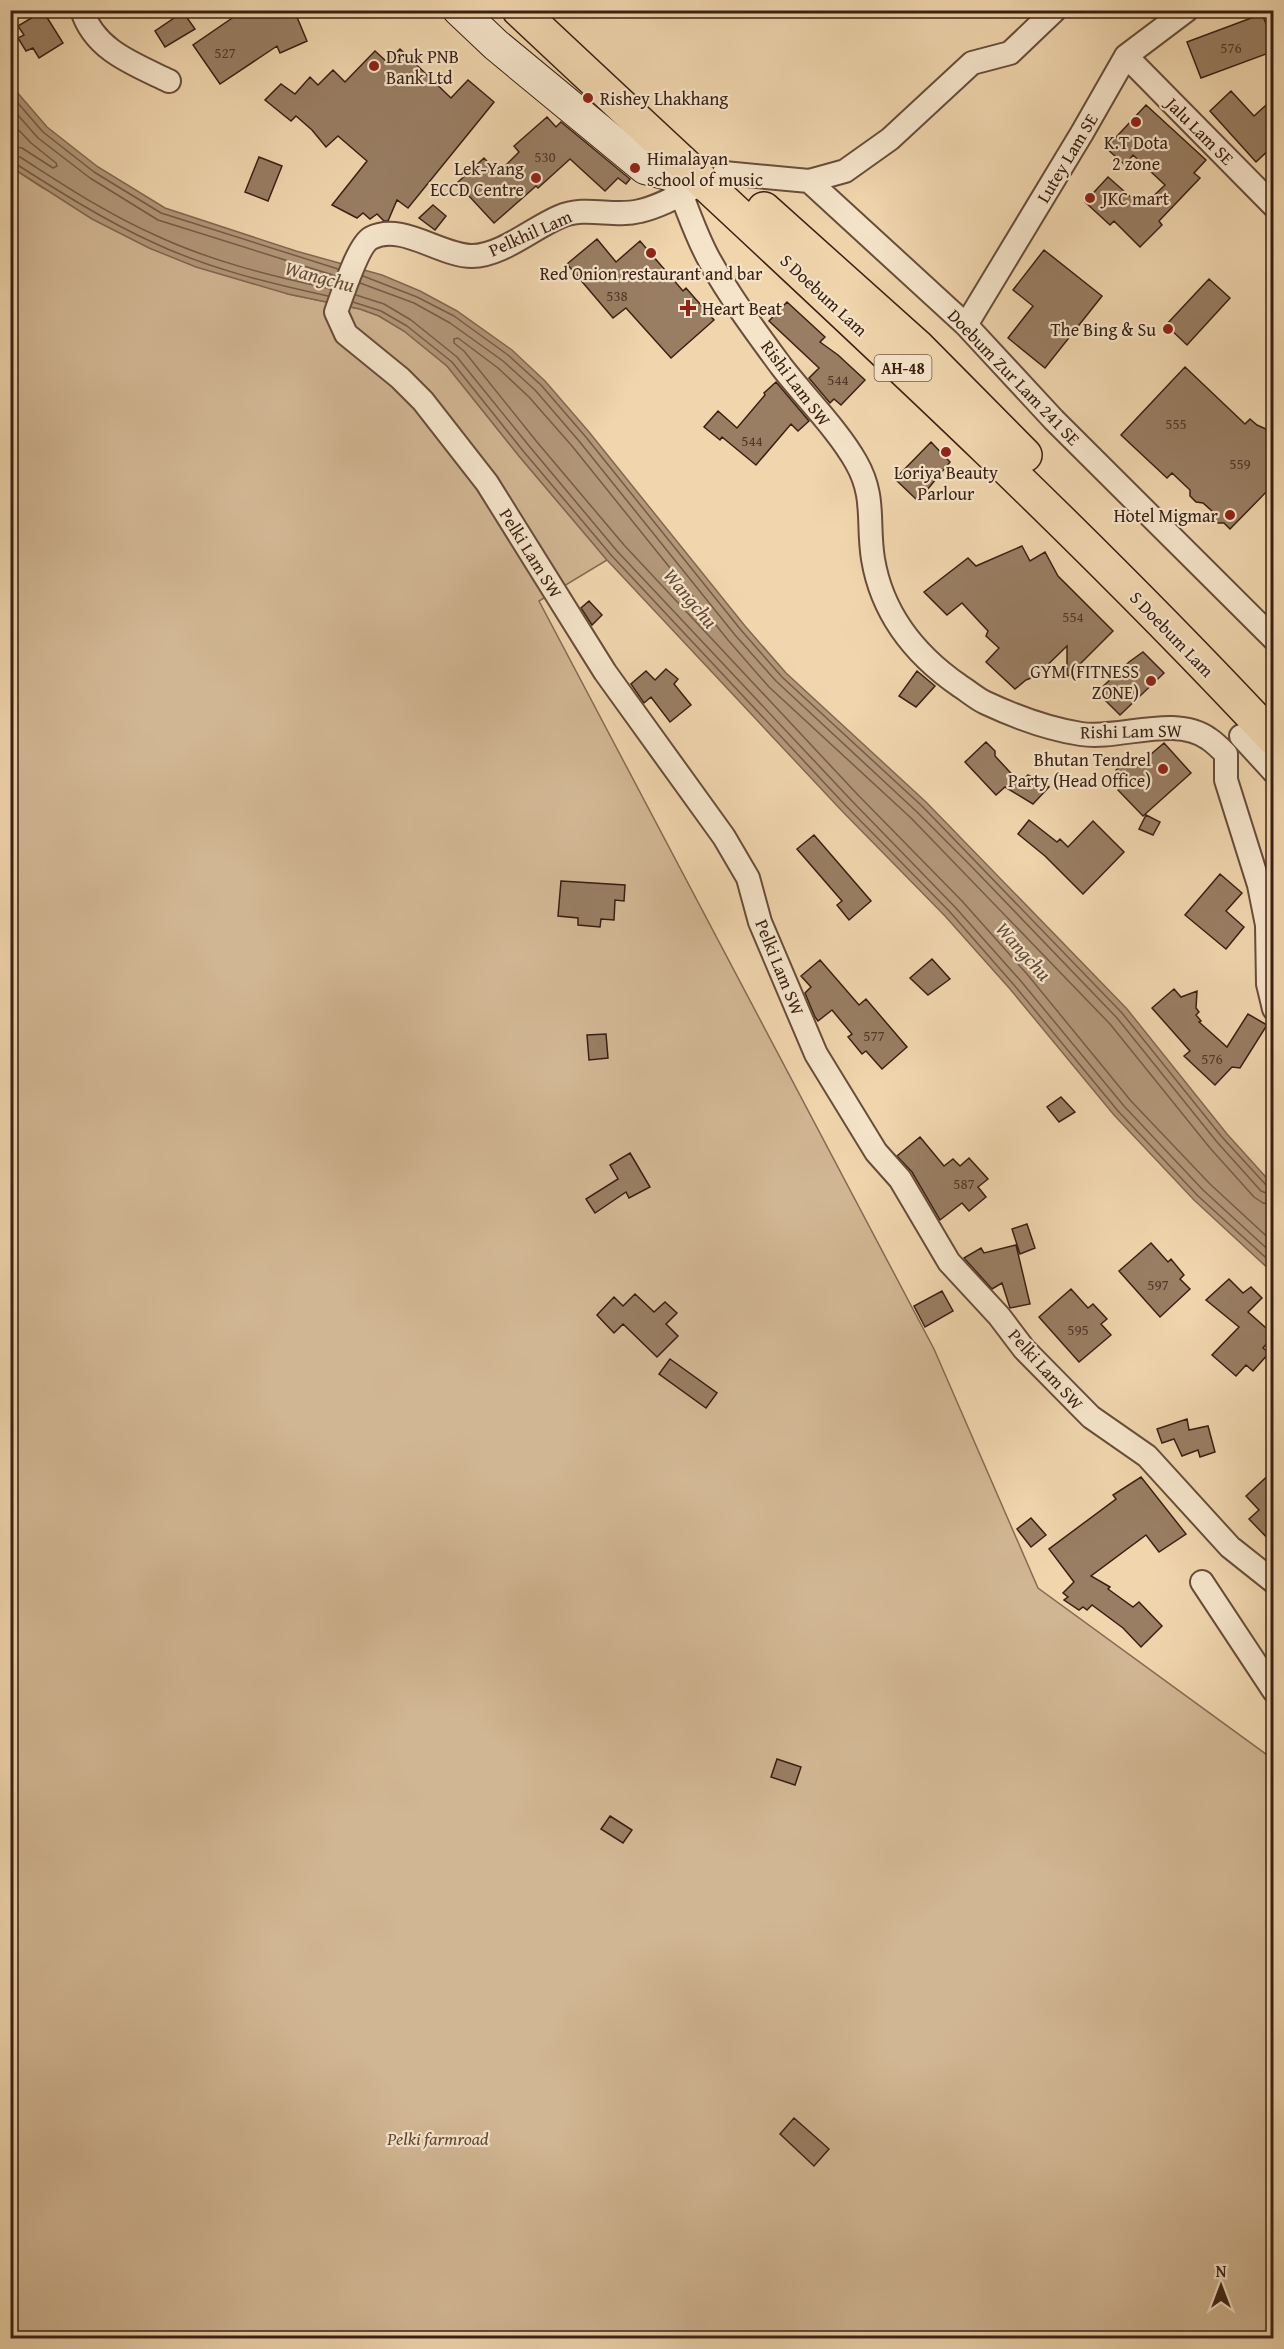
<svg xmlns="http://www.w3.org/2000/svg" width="1284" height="2349" font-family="'Gentium Book Plus',serif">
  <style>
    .green { fill: #d1b693; stroke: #866b53; stroke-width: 1.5 }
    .water { fill: #b29779; stroke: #826750; stroke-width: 1.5 }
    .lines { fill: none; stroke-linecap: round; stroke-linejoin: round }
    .shore { stroke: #765c46; stroke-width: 1.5 }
    .building { fill: #997e63; stroke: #3a2013; stroke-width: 1.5 }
    .street-casing { stroke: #684d3a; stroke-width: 26 }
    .secondary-casing { stroke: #3a2013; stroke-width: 34 }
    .highway-casing { stroke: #3a2013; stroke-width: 36 }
    .street { stroke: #f5e4ca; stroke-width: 22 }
    .secondary { stroke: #f5e4ca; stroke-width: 32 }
    .highway { stroke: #f0d5ad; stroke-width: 33 }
    .poi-dot { fill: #8f2418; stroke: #f5e4ca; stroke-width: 2 }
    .labels { text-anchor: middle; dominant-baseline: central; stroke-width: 4.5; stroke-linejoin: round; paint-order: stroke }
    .number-label { font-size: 15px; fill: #523827 }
    .shield { fill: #f5e4ca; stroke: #725b4a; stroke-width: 1.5 }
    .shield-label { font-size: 16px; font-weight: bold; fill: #3a2013 }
    .poi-label { font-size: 18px; fill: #3a2013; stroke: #f5e4ca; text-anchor: start }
    .street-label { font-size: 18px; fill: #3a2013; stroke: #f5e4ca }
    .park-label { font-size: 18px; font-style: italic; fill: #604633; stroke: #f5e4ca }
    .water-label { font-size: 20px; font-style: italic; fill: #644a37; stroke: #f5e4ca }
  </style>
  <rect width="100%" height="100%" fill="#f0d5ad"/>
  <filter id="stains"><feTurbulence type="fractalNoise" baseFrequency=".00333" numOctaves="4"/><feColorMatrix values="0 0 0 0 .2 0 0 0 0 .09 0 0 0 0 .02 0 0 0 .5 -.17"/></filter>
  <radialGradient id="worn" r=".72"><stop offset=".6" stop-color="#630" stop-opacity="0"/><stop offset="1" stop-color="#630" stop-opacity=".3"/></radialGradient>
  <path class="green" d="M11,167L43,188L288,294L360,309L379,316L404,331L447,366L519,456L607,560L539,601L934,1349L1038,1588L1274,1760L1273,2338H11Z"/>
  <path class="water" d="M10,84L47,127L98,167L165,208L296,251L382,275L420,291L457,311L512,350L545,381L589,432L745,626L786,673L926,802L1127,1009L1227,1134L1273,1185V1273L1194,1200L1114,1115L1010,989L945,916L842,811L607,560L519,456L447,366L404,331L379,316L360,309L288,294L196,267L149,248L92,219L11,167Z"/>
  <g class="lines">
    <path class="shore" d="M10,94L43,132L94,172L161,213L338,269
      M10,106L38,138L90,178L158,220L336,276
      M10,121L31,143L56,163L57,166L53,168L22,148L10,146
      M10,155L20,157C64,185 107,214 155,235C210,261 271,276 331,289
      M10,163L16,164C60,192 104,220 152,242C207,268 268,283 328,296
      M363,276L417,297L454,316L508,355L541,385L585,436L741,630L782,677L922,806L1122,1013L1222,1137L1267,1186L1274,1188
      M360,283L414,303L450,323L503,361L535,390L579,441L735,635L776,681L917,812L971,866L1117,1018L1217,1142L1261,1191L1274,1196
      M356,295L384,304L411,320L457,357L530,447L617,551L852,801L955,907L1020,980L1124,1106L1203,1190L1274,1255
      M353,302L381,311L407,326L452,362L524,452L612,556L846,806L950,912L1014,985L1118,1111L1198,1196L1274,1265
      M1274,1205L1263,1203L1254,1197L1210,1148L1110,1024L911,818L769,687L728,640L572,446L529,397L498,368L458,338L454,339V343L464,351L537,442L624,545L858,795L962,901L1027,974L1131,1101L1210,1184L1274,1243"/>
  </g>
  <path class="building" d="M244,10H294L307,41L280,53L277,46L220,84L193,45Z
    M43,11L63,43L39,58L33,48L26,51L18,38L24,35L18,26Z
    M183,12L195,29L165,47L155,31Z
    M1262,14L1274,43V51L1201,78L1187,42Z
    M400,49L451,98L468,80L494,102L408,208L397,200L388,221H384L377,214L370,219L363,213L357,218L332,205L367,161L338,136L326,147L312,130L296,116L291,121L265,100L281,84L295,94L310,77L318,85L333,70L345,82L375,51L387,62Z
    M1231,91L1254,116L1274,98V145L1256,162L1210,111Z
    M1146,105L1206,160L1194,173L1200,178L1159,221L1162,225L1140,247L1114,221L1110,225L1085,202L1108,177L1142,207L1165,185L1133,155L1125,165L1106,148Z
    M547,117L556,127L561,122L630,179L626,184L618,178L605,191L570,159L538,188L536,186L494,223L457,183L484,158L498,173L519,152L514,146Z
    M259,157L282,166L268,201L245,192Z
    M433,205L446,216L435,230L419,218Z
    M597,239L616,262L640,241L683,291L686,288L714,320L671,358L626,308L613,318L567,264Z
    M1044,250L1102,296L1045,368L1008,338L1033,306L1013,290Z
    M1209,279L1230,298L1187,345L1166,325Z
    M787,302L825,337L820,342L838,355L865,380L841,405L834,399L830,403L809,378L819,368L769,321Z
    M1185,367L1245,424L1250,419L1257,425L1266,429L1267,436L1274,442V484L1230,529L1224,523H1218L1212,518V511L1203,503L1196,502L1190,496V490L1172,473L1167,478L1121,435Z
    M776,382L809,421L798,431L791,424L756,465L722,437L720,440L704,427L718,411L737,428L765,395L764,393Z
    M931,442L950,462L918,501L895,479Z
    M1022,546L1030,561L1045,552L1058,576L1113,631L1067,677V646L1036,676L1026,680L1015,689L986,662L999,648L986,636L988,631L962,603L947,615L924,592L968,558L976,566Z
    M589,601L602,615L592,625L581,608Z
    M1143,652L1164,673L1120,715L1097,692L1129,662Z
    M666,669L678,679L674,684L691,705L670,722L651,697L644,703L631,684L646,671L655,680Z
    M917,671L935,686L916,707L899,696Z
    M986,742L995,751V756L1020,783L1028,775L1049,787L1033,804L1005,787L996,795L965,762Z
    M1164,743L1191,773L1143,816L1118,790L1127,782L1116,770L1128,760L1136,767Z
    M1146,815L1160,822L1153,835L1139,829Z
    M1029,820L1057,842L1060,839L1068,847L1093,821L1124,852L1083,894L1045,856L1018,834Z
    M814,835L871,901L849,920L837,905L842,901L797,849Z
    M1220,874L1242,893L1226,911L1244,927L1226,949L1185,915Z
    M561,881L625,885L624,901L615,900L614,920L601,919L600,927L578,925V918L558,916Z
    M932,959L950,979L928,995L910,978Z
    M820,960L859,1005L866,999L907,1047L882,1069L866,1051L862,1054L848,1037L852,1034L832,1010L818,1021L815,1017L805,993L811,987L801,976Z
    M1174,989L1181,997L1197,991L1196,1008L1199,1012L1196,1015L1201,1021L1199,1022L1227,1047L1248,1014L1267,1025L1240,1068L1232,1067L1215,1085L1184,1056L1190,1051L1152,1008Z
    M606,1034L608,1058L589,1060L587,1035Z
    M1061,1097L1075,1112L1059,1122L1047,1107Z
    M920,1137L944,1166L953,1159L960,1166L969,1158L988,1179L978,1187L986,1197L969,1211L962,1203L940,1220L912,1172L897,1156Z
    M630,1153L650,1187L629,1198L626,1192L595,1213L586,1199L618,1179L610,1165Z
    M1027,1224L1035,1248L1020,1254L1012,1229Z
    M1151,1243L1168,1262L1171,1259L1184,1275L1180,1279L1190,1289L1160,1317L1119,1271Z
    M1016,1245L1030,1304L1010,1308L1002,1283L992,1289L964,1258L981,1248L984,1253Z
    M1229,1279L1243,1293L1251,1287L1262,1298L1248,1312L1274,1335L1263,1348L1269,1353L1253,1371L1246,1365L1236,1376L1212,1355L1239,1327L1206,1300Z
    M1071,1289L1088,1308L1093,1304L1107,1319L1101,1324L1111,1335L1079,1362L1039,1317Z
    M942,1291L953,1311L925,1327L914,1306Z
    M635,1294L654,1312L665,1302L677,1313L666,1324L678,1336L657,1357L623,1324L614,1333L597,1315L614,1297L623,1306Z
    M670,1359L717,1393L706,1408L659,1374Z
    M1187,1419L1189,1430L1208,1426L1215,1452L1200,1457L1198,1450L1182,1456L1174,1439L1162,1443L1157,1429Z
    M1274,1470V1545L1249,1519L1259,1510L1246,1496Z
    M1141,1477L1186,1534L1159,1552L1146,1535L1091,1576L1110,1587L1108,1589L1133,1607L1139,1602L1162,1626L1141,1647L1123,1628L1092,1605L1087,1610L1083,1607L1079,1610L1064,1600L1068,1597L1063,1593L1074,1582L1049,1549L1116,1499L1113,1495Z
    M1031,1518L1046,1535L1031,1547L1017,1529Z
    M777,1759L801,1767L795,1785L771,1777Z
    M610,1816L632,1830L623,1843L601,1829Z
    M794,2118L829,2149L814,2166L780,2134Z"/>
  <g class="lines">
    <defs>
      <path id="street" d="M82,10C94,50 134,64 169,81
        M1126,56L1274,206
        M724,173L809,181L966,325L1054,420L1274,639
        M809,181L845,171L890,139L972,63L1010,53L1055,10
        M703,183C683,193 662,206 640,211C613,218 586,205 559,217C533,228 501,256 472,256C441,256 401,222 371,238C358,245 342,296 336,312L346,334L400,378L423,401L487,483L605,672L724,837L748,878L760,922L816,1054L876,1152L900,1179L949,1262L999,1316L1024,1349L1091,1417L1147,1456L1230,1547L1274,1582
        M681,194C690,216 698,240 710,261C730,297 756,332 781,366C804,396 838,430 856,462C876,497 867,522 873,559C882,613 915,655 960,686C968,691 977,699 986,703C1016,717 1048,729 1081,734C1120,740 1175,714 1209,739C1215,743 1221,749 1226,754
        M966,325L1082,133L1126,56L1187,10
        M1241,736L1274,772
        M1226,754V780L1259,885L1267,925L1268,984L1274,1009
        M1202,1582L1274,1691"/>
      <path id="secondary" d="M459,10L496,45L645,168L703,183"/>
      <path id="highway" d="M519,10C774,250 1035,483 1274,739
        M764,209L918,347L1025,455"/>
    </defs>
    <use href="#street" class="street-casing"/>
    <use href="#secondary" class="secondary-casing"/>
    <use href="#highway" class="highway-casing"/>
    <use href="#street" class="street"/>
    <use href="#secondary" class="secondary"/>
    <use href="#highway" class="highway"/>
  </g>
  <g class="poi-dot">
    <circle cx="374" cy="66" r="6"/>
    <circle cx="588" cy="98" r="6"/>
    <circle cx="1136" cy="122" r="6"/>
    <circle cx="635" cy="168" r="6"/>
    <circle cx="536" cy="178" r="6"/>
    <circle cx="1090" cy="198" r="6"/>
    <circle cx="651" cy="253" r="6"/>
    <path d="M685 299h6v6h6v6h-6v6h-6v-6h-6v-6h6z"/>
    <circle cx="1168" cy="329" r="6"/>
    <circle cx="946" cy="452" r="6"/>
    <circle cx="1230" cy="515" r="6"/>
    <circle cx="1151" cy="681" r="6"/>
    <circle cx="1163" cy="769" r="6"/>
  </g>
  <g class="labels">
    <g class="number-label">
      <text x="1231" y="47">576</text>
      <text x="225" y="52">527</text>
      <text x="545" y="156">530</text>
      <text x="617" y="295">538</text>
      <text x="838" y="379">544</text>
      <text x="1176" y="423">555</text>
      <text x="752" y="440">544</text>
      <text x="1240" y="463">559</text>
      <text x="1073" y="616">554</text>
      <text x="874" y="1035">577</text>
      <text x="1212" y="1058">576</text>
      <text x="964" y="1183">587</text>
      <text x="1158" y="1284">597</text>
      <text x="1078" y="1329">595</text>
    </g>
    <rect class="shield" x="874.5" y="355" width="57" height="26" rx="4.5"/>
    <g class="shield-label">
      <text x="903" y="368">AH-48</text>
    </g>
    <g class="poi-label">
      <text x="386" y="56">Druk PNB<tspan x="386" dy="21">Bank Ltd</tspan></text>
      <text x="600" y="98">Rishey Lhakhang</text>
      <text x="1136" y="142" text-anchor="middle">K.T Dota<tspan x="1136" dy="21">2 zone</tspan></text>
      <text x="647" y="158">Himalayan<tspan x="647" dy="21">school of music</tspan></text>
      <text x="524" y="168" text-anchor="end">Lek-Yang<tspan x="524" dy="21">ECCD Centre</tspan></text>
      <text x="1102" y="198">JKC mart</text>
      <text x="651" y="273" text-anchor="middle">Red Onion restaurant and bar</text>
      <text x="702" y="308">Heart Beat</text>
      <text x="1156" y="329" text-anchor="end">The Bing &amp; Su</text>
      <text x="946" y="472" text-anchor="middle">Loriya Beauty<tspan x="946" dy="21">Parlour</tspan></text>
      <text x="1218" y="515" text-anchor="end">Hotel Migmar</text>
      <text x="1139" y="671" text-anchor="end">GYM (FITNESS<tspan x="1139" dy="21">ZONE)</tspan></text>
      <text x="1151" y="759" text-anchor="end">Bhutan Tendrel<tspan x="1151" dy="21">Party (Head Office)</tspan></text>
    </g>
    <g class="street-label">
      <text transform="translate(1200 131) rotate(45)">Jalu Lam SE</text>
      <text transform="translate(1067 158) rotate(-59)">Lutey Lam SE</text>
      <text transform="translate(530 233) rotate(-24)">Pelkhil Lam</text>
      <text transform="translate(824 295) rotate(43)">S Doebum Lam</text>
      <text transform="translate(1014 377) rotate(46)">Doebum Zur Lam 241 SE</text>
      <text transform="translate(796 383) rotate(53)">Rishi Lam SW</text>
      <text transform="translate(531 553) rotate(58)">Pelki Lam SW</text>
      <text transform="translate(1172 634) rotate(46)">S Doebum Lam</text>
      <text transform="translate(1131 731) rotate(-1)">Rishi Lam SW</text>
      <text transform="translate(780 967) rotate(68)">Pelki Lam SW</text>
      <text transform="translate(1046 1369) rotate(48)">Pelki Lam SW</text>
    </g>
    <g class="park-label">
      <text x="438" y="2138">Pelki farmroad</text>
    </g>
    <g class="water-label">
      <text transform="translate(320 276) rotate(15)">Wangchu</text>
      <text transform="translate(691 598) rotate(50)">Wangchu</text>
      <text transform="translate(1024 951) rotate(48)">Wangchu</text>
    </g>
  </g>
  <rect width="1284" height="2349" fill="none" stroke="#f0d5ad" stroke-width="36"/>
  <rect x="12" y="12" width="1260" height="2325" fill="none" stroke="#3a2013" stroke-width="3"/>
  <rect x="18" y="18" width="1248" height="2313" fill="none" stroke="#3a2013" stroke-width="1.5"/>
  <g transform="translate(1221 2286)" stroke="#f5e4ca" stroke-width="4.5" paint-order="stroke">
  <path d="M0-4.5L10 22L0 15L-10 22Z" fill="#3a2013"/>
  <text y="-9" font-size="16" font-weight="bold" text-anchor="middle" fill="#3a2013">N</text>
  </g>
  <rect width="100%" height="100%" filter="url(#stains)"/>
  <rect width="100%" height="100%" fill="url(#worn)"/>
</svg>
